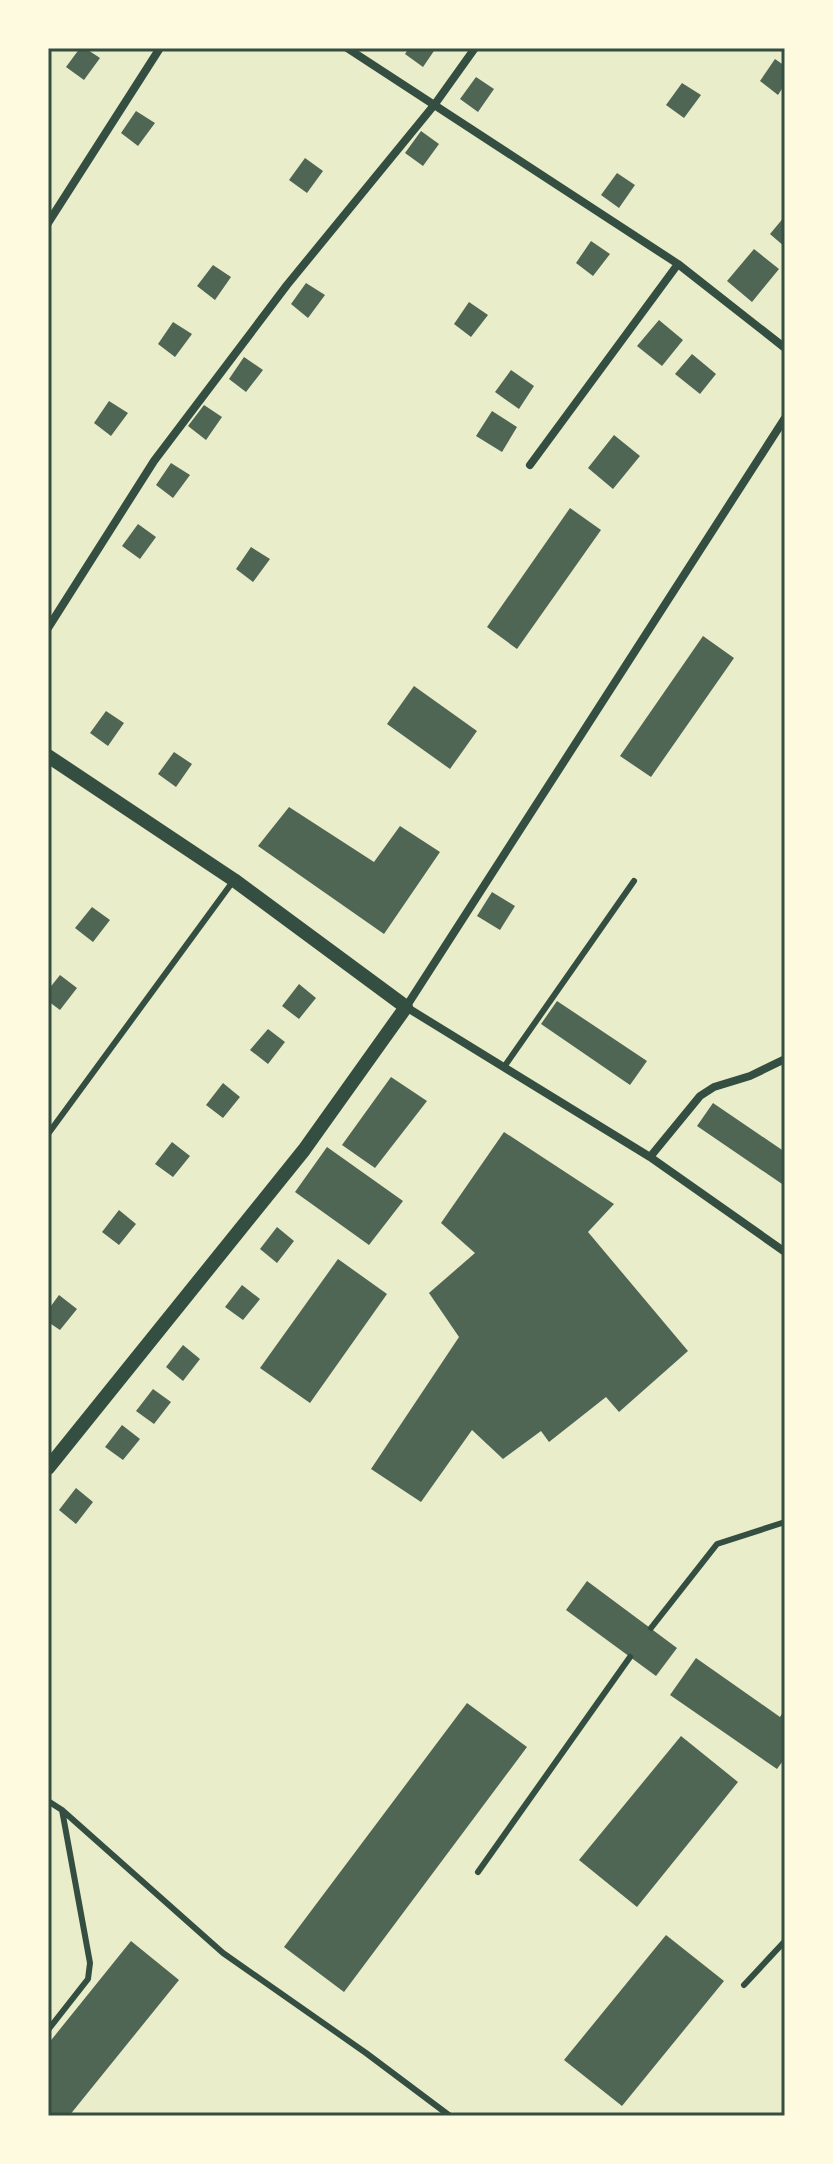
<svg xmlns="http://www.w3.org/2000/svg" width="833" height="2164" font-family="'Crimson Pro',serif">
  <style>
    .building { fill: #4f6655 }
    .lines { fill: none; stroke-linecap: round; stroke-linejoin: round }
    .service { stroke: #344e41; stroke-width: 6 }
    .minor { stroke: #344e41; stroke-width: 8 }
    .tertiary { stroke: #344e41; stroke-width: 14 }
    .neatline { fill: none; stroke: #344e41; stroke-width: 3 }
  </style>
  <rect width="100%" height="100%" fill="#e9edc9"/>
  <path class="building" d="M80,48H85L100,58L84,80L66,67Z
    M409,48H436L423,67L405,54Z
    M775,59L785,66V84L778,95L760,81Z
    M476,77L494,89L478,112L460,99Z
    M682,83L701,95L684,118L666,105Z
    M136,111L155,123L138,146L121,133Z
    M421,131L439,144L423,166L405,153Z
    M305,158L323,171L307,193L289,180Z
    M617,173L635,185L619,208L601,195Z
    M785,216V247L770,234Z
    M591,241L610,254L593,276L576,263Z
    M754,249L779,269L752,302L727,281Z
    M213,265L231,277L215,300L197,286Z
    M306,283L325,295L308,318L291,304Z
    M469,302L488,315L471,337L454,324Z
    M659,320L683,340L662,366L637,346Z
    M173,322L192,334L175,357L158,344Z
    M692,354L716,374L700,394L675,374Z
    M244,357L263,370L246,392L229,379Z
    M511,370L534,386L519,409L495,392Z
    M109,401L128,413L111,436L94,423Z
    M204,405L222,417L206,440L188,426Z
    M492,411L517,427L502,452L476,436Z
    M614,435L640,456L613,489L588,468Z
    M171,463L190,475L173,498L156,485Z
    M570,508L601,530L517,649L487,627Z
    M138,524L156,537L140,559L122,546Z
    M251,547L270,559L253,582L236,569Z
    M703,636L734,658L651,777L620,756Z
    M414,686L477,731L450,769L387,724Z
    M106,711L124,723L108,746L90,733Z
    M174,752L192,764L176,787L158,774Z
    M289,807L374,862L400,826L440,852L384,934L258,846Z
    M492,892L515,906L500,930L477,916Z
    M92,907L110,920L93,942L75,928Z
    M60,975L77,988L60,1010L48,1001V990Z
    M299,984L316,998L299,1019L282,1006Z
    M557,1001L647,1061L630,1085L541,1024Z
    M268,1029L285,1042L268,1064L250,1050Z
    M391,1077L427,1101L375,1168L342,1145Z
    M223,1083L240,1097L223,1118L206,1105Z
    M713,1103L785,1152V1186L697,1126Z
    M504,1132L614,1204L588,1232L688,1351L619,1412L606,1397L549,1442L541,1431L503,1459L472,1430L421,1502L371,1469L459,1337L429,1293L475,1253L441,1223Z
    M172,1142L190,1156L173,1177L155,1164Z
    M327,1147L403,1201L369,1245L295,1192Z
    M119,1210L136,1224L119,1245L102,1232Z
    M277,1227L294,1241L277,1263L260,1249Z
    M338,1259L387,1294L310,1403L260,1368Z
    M242,1285L260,1299L243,1320L225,1307Z
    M59,1295L77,1309L60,1330L48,1322V1310Z
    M183,1345L200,1359L183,1381L166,1367Z
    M153,1389L171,1402L154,1424L136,1411Z
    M122,1425L140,1439L123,1460L105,1447Z
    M76,1488L93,1502L76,1524L59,1510Z
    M587,1581L677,1648L656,1676L566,1610Z
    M696,1658L780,1717L785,1709V1758L777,1769L670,1695Z
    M467,1703L527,1747L344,1992L284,1947Z
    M681,1736L738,1782L637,1907L579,1860Z
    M666,1935L724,1981L622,2106L564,2060Z
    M131,1941L179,1980L69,2116H48V2044Z"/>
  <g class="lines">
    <path class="service" d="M504,1067L634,881
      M48,1134L234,880
      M651,1628L717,1544L785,1522
      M48,1801L62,1810L223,1953L366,2053L450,2116
      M478,1872L630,1657
      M744,1985L785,1941
      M48,2030L88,1979L90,1963L62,1810"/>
    <path class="minor" d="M347,48L678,264L785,348
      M48,223L160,48
      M785,418L406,1007L650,1157L785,1252
      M530,465L678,264
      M48,628L154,461L287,285L435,104L475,48
      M650,1157L700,1096L714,1087L750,1076L785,1059"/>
    <path class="tertiary" d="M48,756L234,880L406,1007L304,1150L48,1468"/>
  </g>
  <rect width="833" height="2164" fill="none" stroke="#fefae0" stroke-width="100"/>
  <rect x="50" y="50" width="733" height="2064" class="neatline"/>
</svg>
